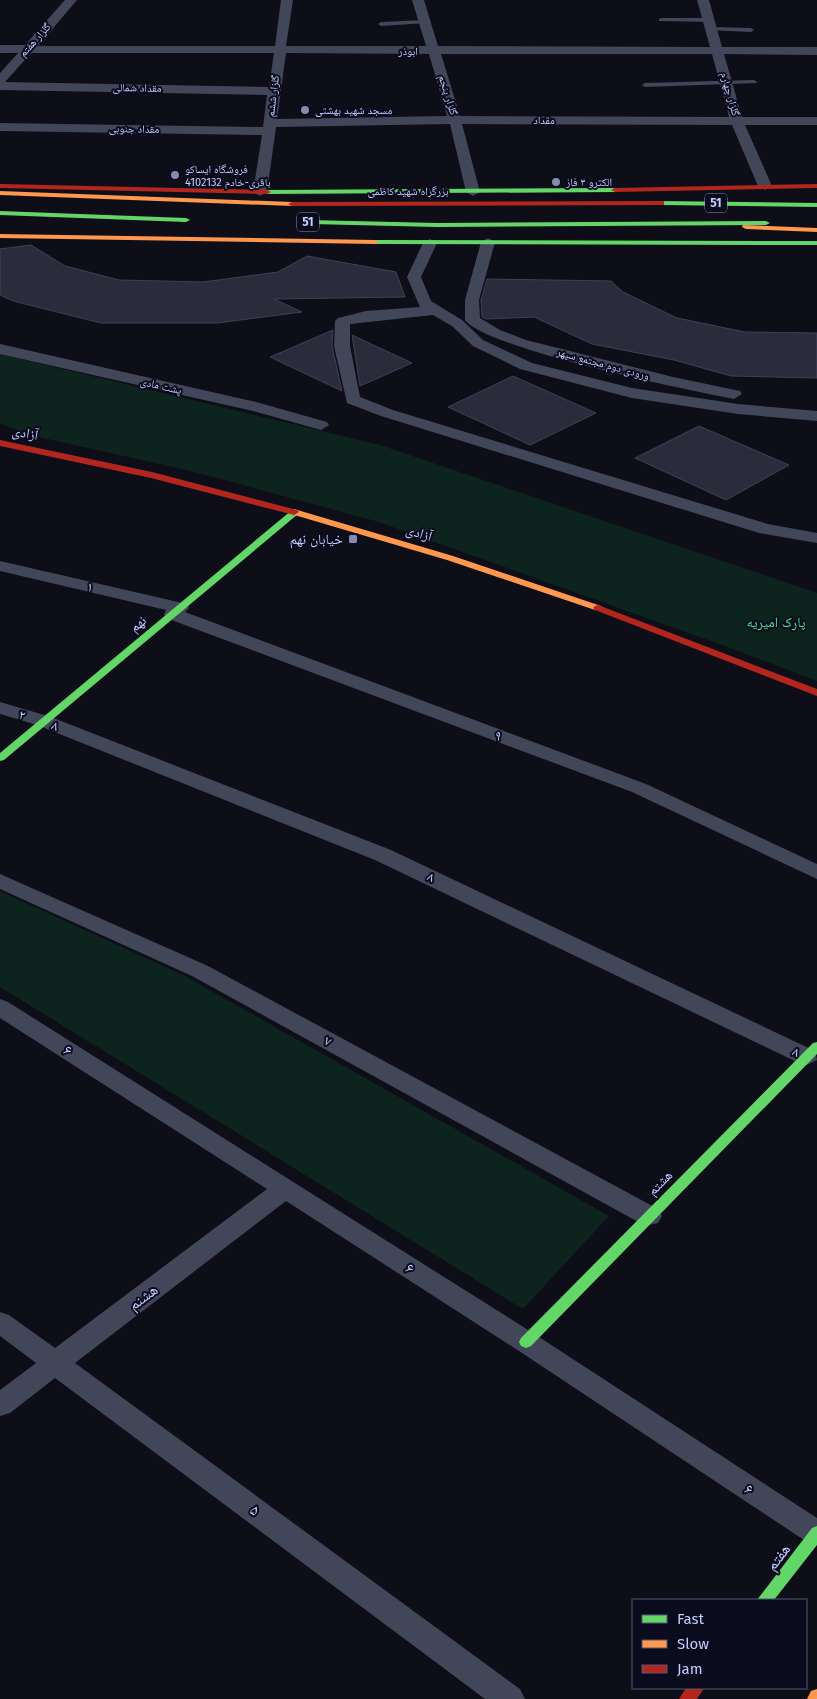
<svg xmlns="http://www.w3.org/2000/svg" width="817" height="1699" font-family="'Fira Sans','Noto Naskh Arabic',sans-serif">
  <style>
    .green { fill: #0d231e }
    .building { fill: #2a2c3c; stroke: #3f4158 }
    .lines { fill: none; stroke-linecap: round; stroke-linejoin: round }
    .lane { fill: #424659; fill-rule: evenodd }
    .street { fill: #424659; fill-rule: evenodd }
    .fast { fill: #63d668; fill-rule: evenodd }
    .slow { fill: #ff974d; fill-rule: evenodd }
    .jam { fill: #b3261e; fill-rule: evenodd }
    .poi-dot { fill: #858aae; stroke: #0a0b1c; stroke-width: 2 }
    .labels { text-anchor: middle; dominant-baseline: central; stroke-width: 4; stroke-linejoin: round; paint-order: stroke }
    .far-street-label { font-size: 11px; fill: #c5ccff; stroke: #0a0b1c }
    .far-poi-label { font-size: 11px; fill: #c5ccff; stroke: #0a0b1c; text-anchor: start }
    .shield { fill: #0a0b1c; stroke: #8d92bb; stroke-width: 1 }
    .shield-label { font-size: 12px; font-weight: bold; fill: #c5ccff }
    .street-label { font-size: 14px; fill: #c5ccff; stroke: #0a0b1c }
    .poi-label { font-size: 14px; fill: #c5ccff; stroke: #0a0b1c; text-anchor: end }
    .park-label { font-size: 14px; fill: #4be59a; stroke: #0a0b1c }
    .near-street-label { font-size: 16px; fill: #c5ccff; stroke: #0a0b1c }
  </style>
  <rect width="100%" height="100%" fill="#0e0e18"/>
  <path class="green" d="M0,354L380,445L817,593V681L733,649L379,522L195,472L30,435L0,423Z
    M0,891L185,976L609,1216L523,1309L0,987Z"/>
  <path class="building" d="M31,245L65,266L119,280L203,282L278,272L307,256L396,272L405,297L274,299L302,312L217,323H101L13,301L0,295V249Z
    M487,279L611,281L623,292L677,318L745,332L817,333V378L731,376L674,360L592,344L534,317L486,319L482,317L481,300Z
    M333,330L332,346L342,391L270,357Z
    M352,335L412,363L360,386Z
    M513,376L596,413L530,445L448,407Z
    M699,426L789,465L726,500L635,458Z"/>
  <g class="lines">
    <path class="lane" d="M661,18H709L712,20L709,22L659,21V19Z
      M425,20L427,21V23L381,26L378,24L381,22Z
      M711,27L751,28L754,30L751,32L709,30V28Z
      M754,80L757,82L756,83L645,87L642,85L645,83Z"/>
    <path class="street" d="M65,0H77L38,46H275L281,0H293L286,46H426L412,0H424L438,46L710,47L697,0H709L722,47H817V55L724,54L742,117H817V125H745L772,186L765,190L758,186L732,125L462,124L480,192L473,196L466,192L450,124L276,127L267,192L260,196L253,192L262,135L0,131V123L263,127L267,95L0,90V73L18,53H0V45H25ZM31,53H274L269,87L5,82ZM286,53L429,54L447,116L277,119ZM441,54H712L729,117L460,116Z
      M488,238L495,242L479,300L480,318L500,330L526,340L673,377L740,391L742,394L734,399C691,391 485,348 465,320V300L481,242Z
      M430,239L437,243L421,277L431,301L462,320L483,340L532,363L632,388L738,404L817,411V421L738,414L632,398L520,369L473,346L452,326L433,315L350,324V346L360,397L393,410L768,524L817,533V543L759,533L381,416L347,403L334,346L335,321L338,318L366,311L420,307L407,277L423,243Z
      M0,344L256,402L327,422L329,425L321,430L253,411L0,354Z
      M0,561L187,604L189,608L185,612L646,784L817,864V879L632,792L166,618L164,614L166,610L0,571Z
      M0,702L51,717L391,850L815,1051L817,1060L807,1065L799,1063L375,860L37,725L0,714Z
      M0,874L208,966L658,1209L662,1216L658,1223L649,1225L640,1223L192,976L0,889Z
      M0,999L8,1002L536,1335L817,1518V1545L807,1542L516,1349L286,1201L75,1363L520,1689L525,1699H485L55,1378L10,1413L0,1416V1390L36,1363L0,1336V1312L9,1315L55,1348L267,1189L0,1018Z"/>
    <path class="fast" d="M615,188H618V192L267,194L263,192L267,190Z
      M658,201L817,203V207L661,205H658Z
      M0,211L186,218L190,220L186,222L0,215Z
      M308,220L437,223L766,221L770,223L766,225L437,227L311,224H308Z
      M372,240L817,241V245L375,244H372Z
      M295,509L300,512L298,514L4,760L0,761V753L292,510Z
      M817,1042V1054L531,1346L526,1348L521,1346L519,1342L521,1338L813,1043Z
      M817,1526V1545L774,1600H757L812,1528Z"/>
    <path class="slow" d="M0,191L292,202L296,204L292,206L0,195Z
      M743,225L817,228V232L746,229L742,227Z
      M0,234L375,240L379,242L375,244L0,238Z
      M294,509L453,556L601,606L603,608L601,610H595L447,560L291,514L289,512Z
      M817,1689V1699H807L811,1691Z"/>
    <path class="jam" d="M0,184L267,190L271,192L267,194L0,188Z
      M817,184V188L615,192L611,190L615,188Z
      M661,201H664V205L292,206L288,204L292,202Z
      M0,440L152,472L297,510L299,512L294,515L151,478L0,446Z
      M598,605L817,689V696L595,610L593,608L595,606Z
      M686,1688H704L697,1699H679Z"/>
  </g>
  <g class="poi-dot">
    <circle cx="305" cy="110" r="5"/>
    <circle cx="175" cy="175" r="5"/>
    <circle cx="556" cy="182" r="5"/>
    <rect x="348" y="534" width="10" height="10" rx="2.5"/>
  </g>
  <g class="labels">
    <g class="far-street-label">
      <text transform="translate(35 40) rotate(-48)">گلزار هفتم</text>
      <text x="408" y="51">ابوذر</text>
      <text transform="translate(137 88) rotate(1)">مقداد شمالی</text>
      <text transform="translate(730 94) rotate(74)">گلزار چهارم</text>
      <text transform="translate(448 95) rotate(73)">گلزار پنجم</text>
      <text transform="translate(273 96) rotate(-83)">گلزار ششم</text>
      <text x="544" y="120">مقداد</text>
      <text transform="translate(134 129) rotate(1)">مقداد جنوبی</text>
      <text x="408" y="191">بزرگراه شهید کاظمی</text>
      <text transform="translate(603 364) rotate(15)">ورودی دوم مجتمع سپهر</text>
      <text transform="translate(161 386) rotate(13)">پشت مادی</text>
    </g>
    <g class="far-poi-label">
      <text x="315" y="110">مسجد شهید بهشتی</text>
      <text x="185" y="169">فروشگاه ایساکو<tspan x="185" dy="13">باقری-خادم 4102132</tspan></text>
      <text x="566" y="182">الکترو ۳ فاز</text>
    </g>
    <g class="shield">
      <rect x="705" y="193.5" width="22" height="19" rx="4"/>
      <rect x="297" y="212.5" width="22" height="19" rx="4"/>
    </g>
    <g class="shield-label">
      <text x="716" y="203">51</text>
      <text x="308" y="222">51</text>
    </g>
    <g class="street-label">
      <text transform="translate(25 433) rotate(10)">آزادی</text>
      <text transform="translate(419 533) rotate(17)">آزادی</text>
      <text transform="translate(90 587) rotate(13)">۱</text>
      <text transform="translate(138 624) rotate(-40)">نهم</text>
      <text transform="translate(22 715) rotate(17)">۲</text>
      <text transform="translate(55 726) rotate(21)">۸</text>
      <text transform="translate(498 736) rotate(21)">۹</text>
      <text transform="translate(431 877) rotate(25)">۸</text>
      <text transform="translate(328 1041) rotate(29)">۷</text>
      <text transform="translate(796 1052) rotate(25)">۸</text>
      <text transform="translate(660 1183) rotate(-45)">هشتم</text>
    </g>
    <g class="poi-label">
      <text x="343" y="539">خیابان نهم</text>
    </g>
    <g class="park-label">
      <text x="776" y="622">پارک امیریه</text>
    </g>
    <g class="near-street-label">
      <text transform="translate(68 1050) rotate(33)">۶</text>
      <text transform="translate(410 1268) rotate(33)">۶</text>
      <text transform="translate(143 1297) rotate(-37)">هشنم</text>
      <text transform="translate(749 1489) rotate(33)">۶</text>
      <text transform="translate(255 1510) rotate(37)">۵</text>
      <text transform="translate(778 1557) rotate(-52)">هفتم</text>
    </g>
  </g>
  <rect x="632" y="1599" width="175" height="90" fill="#0a0b1c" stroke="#555877"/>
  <rect x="642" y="1615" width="25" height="8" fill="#63d668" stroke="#555877"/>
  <text x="677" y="1624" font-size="15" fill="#c5ccff">Fast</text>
  <rect x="642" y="1640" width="25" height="8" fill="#ff974d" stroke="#555877"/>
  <text x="677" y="1649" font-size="15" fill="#c5ccff">Slow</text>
  <rect x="642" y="1665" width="25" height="8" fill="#b3261e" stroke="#555877"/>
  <text x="677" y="1674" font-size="15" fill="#c5ccff">Jam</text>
</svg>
